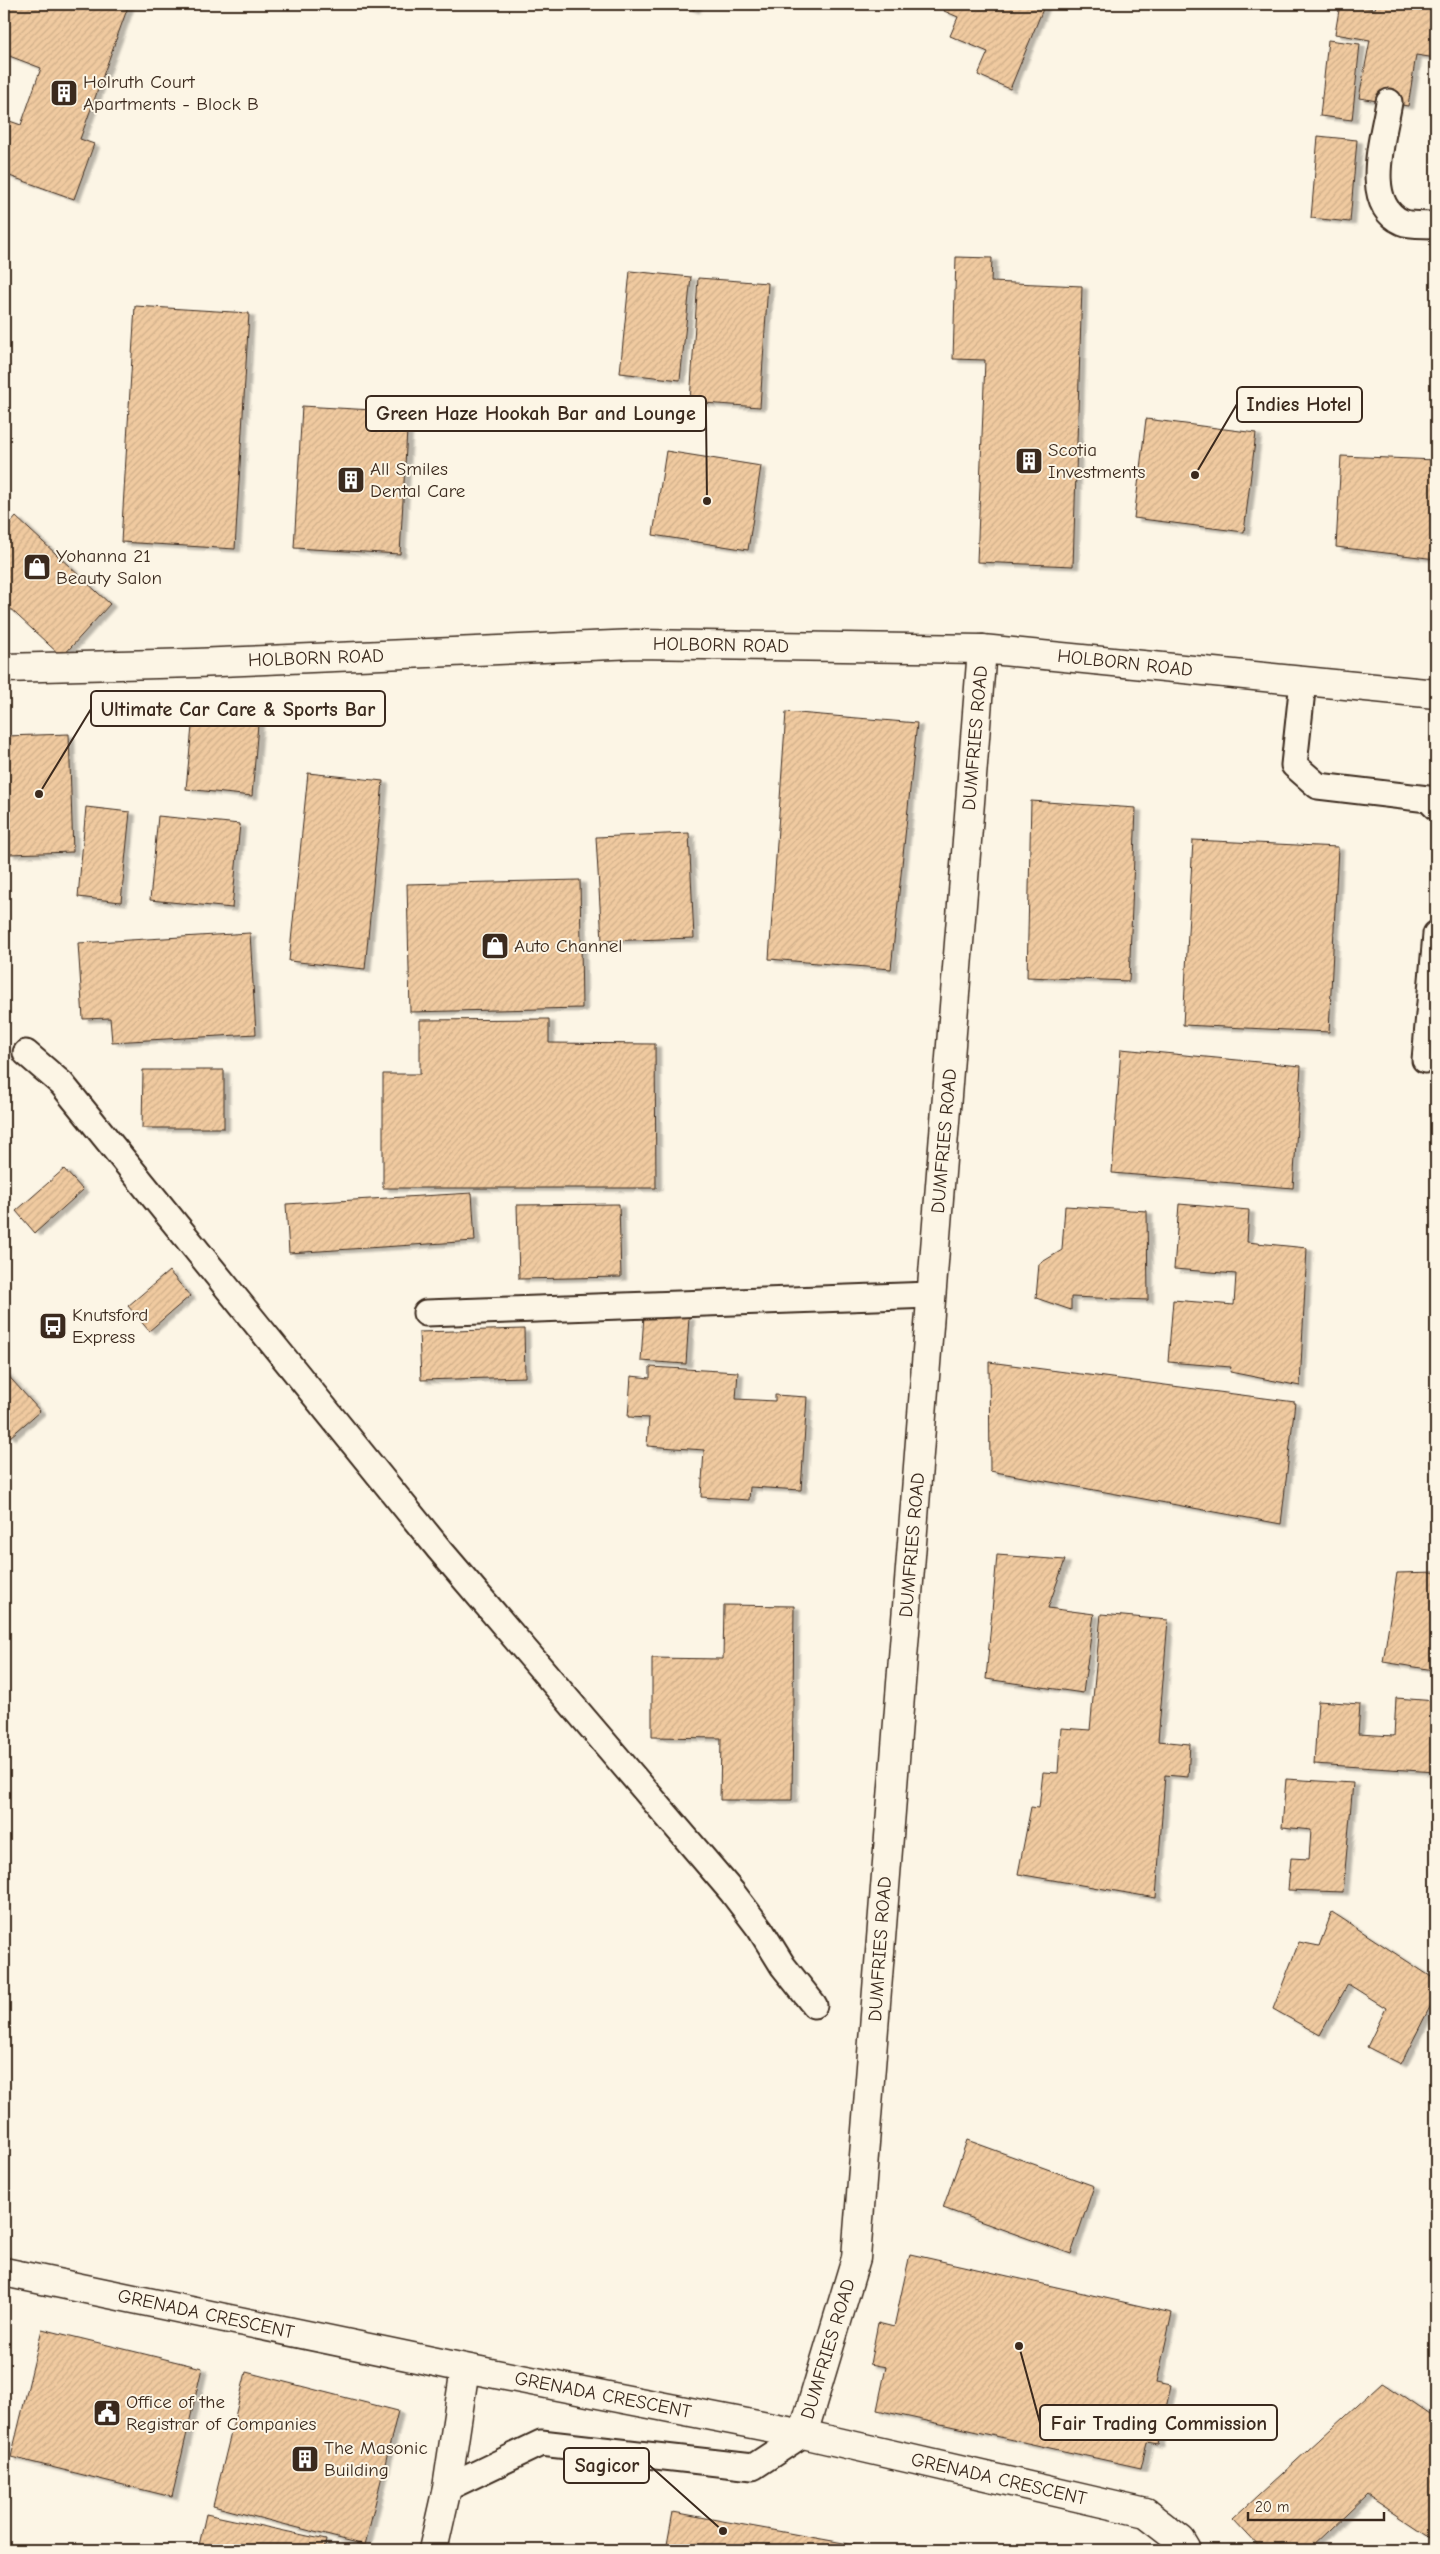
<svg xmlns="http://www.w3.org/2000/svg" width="1440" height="2554" font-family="'Comic Neue',sans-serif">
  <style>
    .building { fill: url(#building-hatch); stroke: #3b2a1e; filter: url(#shadow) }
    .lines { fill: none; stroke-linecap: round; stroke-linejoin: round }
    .lane-casing { stroke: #3b2a1e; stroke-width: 29 }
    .street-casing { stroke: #3b2a1e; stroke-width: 31 }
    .secondary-casing { stroke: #3b2a1e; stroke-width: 31 }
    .lane { stroke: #fcf5e5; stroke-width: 25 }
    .street { stroke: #fcf5e5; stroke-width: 28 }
    .secondary { stroke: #fcf5e5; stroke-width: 28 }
    .labels { text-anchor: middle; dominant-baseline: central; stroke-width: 4; stroke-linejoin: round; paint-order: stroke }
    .poi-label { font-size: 19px; fill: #3b2a1e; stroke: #fcf5e5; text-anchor: start }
    .street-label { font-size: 19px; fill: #3b2a1e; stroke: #fcf5e5 }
    .leader { fill: none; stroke: #3b2a1e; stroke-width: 2 }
    .callout-dot { fill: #3b2a1e; stroke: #fcf5e5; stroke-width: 2 }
    .callout { fill: #fcf5e5; stroke: #3b2a1e; stroke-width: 2 }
    .callout-label { font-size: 20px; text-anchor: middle; font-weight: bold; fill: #3b2a1e }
  </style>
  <defs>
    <pattern id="building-hatch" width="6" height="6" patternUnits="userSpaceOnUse" patternTransform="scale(1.25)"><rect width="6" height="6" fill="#f0caa0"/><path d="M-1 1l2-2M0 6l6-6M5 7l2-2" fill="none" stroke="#cfae89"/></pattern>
    <filter id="shadow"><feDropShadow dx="5.5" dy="3" stdDeviation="1" flood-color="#0004"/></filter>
  </defs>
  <rect width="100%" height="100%" fill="#fcf5e5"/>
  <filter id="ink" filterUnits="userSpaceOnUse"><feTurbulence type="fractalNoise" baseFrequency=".02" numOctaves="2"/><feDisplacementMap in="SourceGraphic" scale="10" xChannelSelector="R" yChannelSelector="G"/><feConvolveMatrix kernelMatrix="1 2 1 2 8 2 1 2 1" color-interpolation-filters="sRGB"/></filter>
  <g filter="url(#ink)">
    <path class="building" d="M4,4H129L80,139L94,144L74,199L4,174V119L21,125L41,68L4,54Z
      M679,4H697L694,10Z
      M947,4H1045L1010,89L978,75L988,52L950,36L958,17L944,11Z
      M1340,4L1375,9L1376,4H1436V58L1416,55L1408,106L1359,98L1370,40L1335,34Z
      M1328,40L1360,44L1352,120L1320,116Z
      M1318,136L1357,140L1350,222L1311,218Z
      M956,257L992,258L991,282L1082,286L1073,566L977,562L985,360L953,359Z
      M630,271L691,277L680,380L620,373Z
      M698,278L768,283L760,407L690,402Z
      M135,306L249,313L235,549L121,542Z
      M302,406L408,412L400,554L294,548Z
      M1146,419L1256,433L1244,532L1134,518Z
      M666,451L761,466L748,550L653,535Z
      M1341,456L1436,460V559L1336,547Z
      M16,517L110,604L62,657L4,603V531Z
      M194,706L259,712L252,796L186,789Z
      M786,712L917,723L891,969L769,959Z
      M69,734L73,852L9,854L5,736Z
      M308,773L383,781L365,969L289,961Z
      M1031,801L1136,808L1129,981L1027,977Z
      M86,807L130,812L121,902L78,897Z
      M158,816L240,824L232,908L150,900Z
      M689,833L694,938L602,941L596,837Z
      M1193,840L1338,847L1329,1032L1183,1025Z
      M580,880L582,1008L410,1012L407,884Z
      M250,933L256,1034L112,1042L110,1018L83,1019L78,943Z
      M549,1019V1043L655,1044L656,1188H383V1074H420V1020Z
      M1121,1049L1301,1066L1293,1188L1112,1173Z
      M143,1070H224V1128H142Z
      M1435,1126H1436V1197H1434Z
      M64,1169L83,1190L35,1233L16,1211Z
      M472,1193L475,1241L289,1253L286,1204Z
      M619,1204L621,1277L519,1279L517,1205Z
      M1179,1204L1249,1210L1247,1242L1307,1248L1300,1386L1230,1372L1231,1367L1168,1362L1173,1300L1234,1305L1236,1274L1174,1269Z
      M1065,1206L1147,1211L1148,1300L1071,1297V1310L1036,1298L1039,1264L1062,1250Z
      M169,1271L190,1296L149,1331L128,1306Z
      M644,1314L689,1317L686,1364L641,1361Z
      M524,1329L525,1377L421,1380L419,1332Z
      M989,1362L1295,1402L1281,1524L990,1471Z
      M650,1367L738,1372L736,1399L775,1401V1395L807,1397L801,1490L750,1487L749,1500L701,1497L704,1450L647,1446L649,1418L628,1417L631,1376L650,1378Z
      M4,1371L40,1411L10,1437L4,1430Z
      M997,1555L1065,1560L1048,1608L1094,1614L1083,1693L986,1679Z
      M1436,1572L1434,1670L1383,1662L1397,1573Z
      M724,1605L794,1606L792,1800H720L721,1738L652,1737V1658L723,1659Z
      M1101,1614L1168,1620L1158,1741L1190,1744L1188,1777L1165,1775L1156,1898L1018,1874L1031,1807L1039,1808L1043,1772L1058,1773L1061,1728L1090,1730Z
      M1396,1698L1436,1701V1772L1314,1764L1318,1701L1360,1704L1358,1734L1394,1736Z
      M1286,1779L1353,1783L1343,1892L1288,1890L1291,1858L1309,1859L1311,1830L1282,1827Z
      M1332,1912L1436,1980V1995L1401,2064L1367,2047L1386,2008L1348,1984L1320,2035L1273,2009L1299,1942L1319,1946Z
      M967,2140L1094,2186L1071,2254L943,2208Z
      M910,2254L1172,2313L1157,2382L1171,2385L1158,2445L1147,2443L1141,2468L877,2410L886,2367L870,2364L878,2323L894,2327Z
      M42,2329L202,2368L172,2497L11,2457Z
      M246,2372L398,2411L365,2545L213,2506Z
      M1382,2382L1436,2419V2540L1367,2494L1308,2550H1262L1233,2519Z
      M673,2512L882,2550H666Z
      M206,2514L326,2540L324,2550H198Z"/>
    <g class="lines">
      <defs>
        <path id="lane" d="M1389,102C1384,135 1361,204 1402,222C1411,226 1426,224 1436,225
          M1303,681L1294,765L1318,786L1428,799L1436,807
          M26,1053L62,1084L439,1549L732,1892L760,1929L783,1966L814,2005
          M1425,1060L1436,934
          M426,1313L931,1295
          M447,2488L541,2443L753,2467L803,2434"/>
        <path id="street" d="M4,2272L465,2368L803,2434L1146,2513L1181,2540L1187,2550
          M803,2434L856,2258L982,649
          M433,2550L447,2488L465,2368"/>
        <path id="secondary" d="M4,668L196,663L636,644L982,649L1436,694"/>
      </defs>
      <use href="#lane" class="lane-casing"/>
      <use href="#street" class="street-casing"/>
      <use href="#secondary" class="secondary-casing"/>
      <use href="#lane" class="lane"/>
      <use href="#street" class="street"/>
      <use href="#secondary" class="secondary"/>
    </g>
  </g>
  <defs>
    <symbol id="building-square" viewBox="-11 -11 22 22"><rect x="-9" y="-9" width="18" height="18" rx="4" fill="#3b2a1e" stroke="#fcf5e5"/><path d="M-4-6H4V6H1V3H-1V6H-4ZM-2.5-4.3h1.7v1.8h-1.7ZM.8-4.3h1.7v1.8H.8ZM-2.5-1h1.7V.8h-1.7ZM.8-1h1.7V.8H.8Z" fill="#fff"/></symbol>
    <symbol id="shop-square" viewBox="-11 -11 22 22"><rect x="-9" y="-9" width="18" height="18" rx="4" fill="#3b2a1e" stroke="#fcf5e5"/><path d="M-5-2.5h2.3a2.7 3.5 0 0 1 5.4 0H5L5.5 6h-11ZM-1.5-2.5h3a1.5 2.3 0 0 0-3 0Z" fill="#fff"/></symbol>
    <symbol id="bus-square" viewBox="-11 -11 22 22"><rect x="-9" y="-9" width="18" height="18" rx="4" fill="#3b2a1e" stroke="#fcf5e5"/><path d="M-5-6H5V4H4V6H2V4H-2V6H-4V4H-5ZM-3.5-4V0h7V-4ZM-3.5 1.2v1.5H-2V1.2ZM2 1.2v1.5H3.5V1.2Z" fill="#fff"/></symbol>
    <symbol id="civic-square" viewBox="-11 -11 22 22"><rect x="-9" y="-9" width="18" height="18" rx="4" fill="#3b2a1e" stroke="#fcf5e5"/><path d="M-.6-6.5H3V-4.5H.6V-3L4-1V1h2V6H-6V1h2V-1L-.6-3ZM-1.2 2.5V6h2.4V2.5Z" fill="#fff"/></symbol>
  </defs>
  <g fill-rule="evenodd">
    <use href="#building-square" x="48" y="77" width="32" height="32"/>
    <use href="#building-square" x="1013" y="445" width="32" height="32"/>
    <use href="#building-square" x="335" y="464" width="32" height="32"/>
    <use href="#shop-square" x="21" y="551" width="32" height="32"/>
    <use href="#shop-square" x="479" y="930" width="32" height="32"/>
    <use href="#bus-square" x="37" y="1310" width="32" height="32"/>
    <use href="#civic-square" x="91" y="2397" width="32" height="32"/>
    <use href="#building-square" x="289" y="2443" width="32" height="32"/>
  </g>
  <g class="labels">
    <g class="poi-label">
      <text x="83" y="82">Holruth Court<tspan x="83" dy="22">Apartments - Block B</tspan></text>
      <text x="1048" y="450">Scotia<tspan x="1048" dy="22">Investments</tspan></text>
      <text x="370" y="469">All Smiles<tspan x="370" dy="22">Dental Care</tspan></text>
      <text x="56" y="556">Yohanna 21<tspan x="56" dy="22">Beauty Salon</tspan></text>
      <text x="514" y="946">Auto Channel</text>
      <text x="72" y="1315">Knutsford<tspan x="72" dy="22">Express</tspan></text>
      <text x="126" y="2402">Office of the<tspan x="126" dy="22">Registrar of Companies</tspan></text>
      <text x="324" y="2448">The Masonic<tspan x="324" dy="22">Building</tspan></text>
    </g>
    <g class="street-label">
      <text transform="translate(721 645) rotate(1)">HOLBORN ROAD</text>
      <text transform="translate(316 658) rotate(-2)">HOLBORN ROAD</text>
      <text transform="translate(1125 663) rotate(6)">HOLBORN ROAD</text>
      <text transform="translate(975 738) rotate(-85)">DUMFRIES ROAD</text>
      <text transform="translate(944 1141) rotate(-85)">DUMFRIES ROAD</text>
      <text transform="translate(912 1545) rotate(-85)">DUMFRIES ROAD</text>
      <text transform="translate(880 1949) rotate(-86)">DUMFRIES ROAD</text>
      <text transform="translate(206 2314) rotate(12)">GRENADA CRESCENT</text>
      <text transform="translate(828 2349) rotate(-73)">DUMFRIES ROAD</text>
      <text transform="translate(603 2395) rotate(11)">GRENADA CRESCENT</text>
      <text transform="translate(999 2479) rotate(13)">GRENADA CRESCENT</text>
    </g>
  </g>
  <path class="leader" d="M1195 475L1237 404M707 501L706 413M39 794L91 709M1019 2346L1040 2423M723 2531L649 2465"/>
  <g class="callout-dot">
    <circle cx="1195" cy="475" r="5"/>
    <circle cx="707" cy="501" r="5"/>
    <circle cx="39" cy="794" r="5"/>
    <circle cx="1019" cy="2346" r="5"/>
    <circle cx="723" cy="2531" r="5"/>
  </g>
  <g class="callout">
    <rect x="1237" y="387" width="125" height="35" rx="5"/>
    <rect x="366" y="396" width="340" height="35" rx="5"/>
    <rect x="91" y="691" width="294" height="35" rx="5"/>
    <rect x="1040" y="2405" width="237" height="35" rx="5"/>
    <rect x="564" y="2448" width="85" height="35" rx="5"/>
  </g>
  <g class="callout-label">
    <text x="1299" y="411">Indies Hotel</text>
    <text x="536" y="420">Green Haze Hookah Bar and Lounge</text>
    <text x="238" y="716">Ultimate Car Care &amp; Sports Bar</text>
    <text x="1159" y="2430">Fair Trading Commission</text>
    <text x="607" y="2472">Sagicor</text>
  </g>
  <rect width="1440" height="2554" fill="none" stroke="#fcf5e5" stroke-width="20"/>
  <rect x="10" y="10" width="1420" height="2534" fill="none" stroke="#3b2a1e" stroke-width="2" filter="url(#ink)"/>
  <path d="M1248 2512v8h136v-8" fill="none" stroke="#3b2a1e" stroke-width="2.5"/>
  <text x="1255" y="2512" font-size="15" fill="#3b2a1e" stroke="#fcf5e5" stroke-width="4" paint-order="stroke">20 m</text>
</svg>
